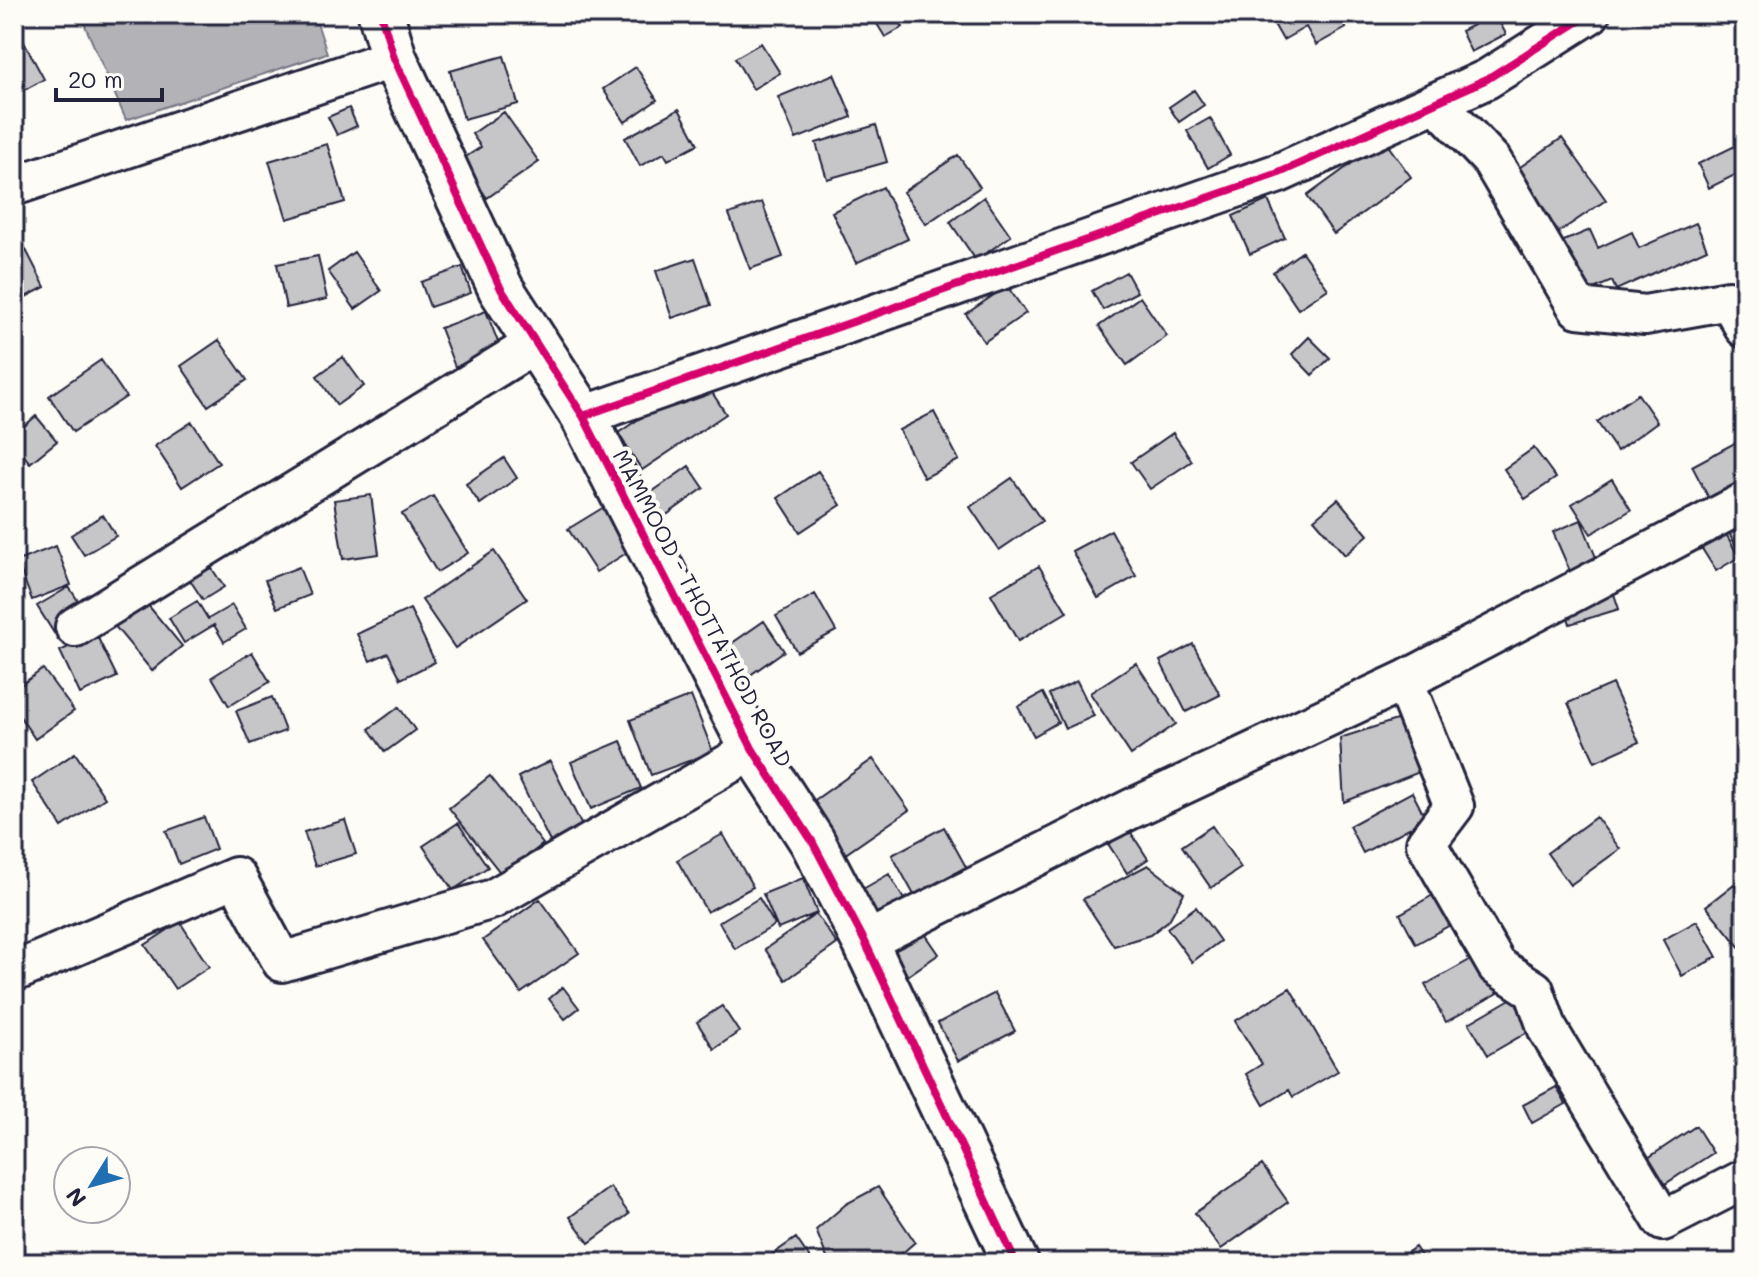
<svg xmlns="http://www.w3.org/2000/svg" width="1759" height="1277" font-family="Mali,sans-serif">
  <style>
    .water { fill: #b2b2b7; stroke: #787885; stroke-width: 2 }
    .building { fill: #c6c6c8; stroke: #22223b; stroke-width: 2 }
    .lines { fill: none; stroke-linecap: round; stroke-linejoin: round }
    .street-casing { stroke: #22223b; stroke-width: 44 }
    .secondary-casing { stroke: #22223b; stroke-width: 50 }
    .street { stroke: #fdfcf7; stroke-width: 38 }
    .secondary { stroke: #fdfcf7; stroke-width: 44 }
    .cycleway-casing { stroke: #fdfcf7; stroke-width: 13 }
    .cycleway { stroke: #d6006c; stroke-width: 8 }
    .labels { text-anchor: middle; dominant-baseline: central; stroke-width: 8; stroke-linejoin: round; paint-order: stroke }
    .street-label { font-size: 22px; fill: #22223b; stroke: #fdfcf7 }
  </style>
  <rect width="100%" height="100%" fill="#fdfcf7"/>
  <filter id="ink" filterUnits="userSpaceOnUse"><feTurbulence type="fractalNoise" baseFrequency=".0125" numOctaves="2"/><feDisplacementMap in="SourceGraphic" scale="16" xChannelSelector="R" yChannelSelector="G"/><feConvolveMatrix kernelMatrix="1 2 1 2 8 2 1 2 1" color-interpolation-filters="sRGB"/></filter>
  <g filter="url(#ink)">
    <path class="water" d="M80,14H314L327,53L126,120Z"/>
    <path class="building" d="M871,14H896L903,27L885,37Z
      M1275,14H1338L1346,28L1316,45L1306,27L1283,40L1270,17Z
      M1495,14L1506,34L1471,52L1461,31Z
      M19,33L44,79L14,96V36Z
      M761,43L780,73L753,89L735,58Z
      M504,56L518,104L464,119L450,71Z
      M636,67L657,100L625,122L603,89Z
      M834,74L852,117L796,139L778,97Z
      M1194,90L1204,105L1179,122L1169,107Z
      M349,108L357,126L337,135L328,117Z
      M679,109L698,144L668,160L664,153L640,166L625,138Z
      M504,112L539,162L487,198L461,160L481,147L472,134Z
      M1210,118L1230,155L1208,168L1187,131Z
      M876,125L887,162L827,179L816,143Z
      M1562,138L1606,200L1553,236L1510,174Z
      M1384,140L1411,177L1334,234L1307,196Z
      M1743,142L1745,147V170L1709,188L1698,164Z
      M327,144L345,202L287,219L269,161Z
      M958,155L980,187L926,224L903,192Z
      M883,187L908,239L856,263L832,212Z
      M984,197L1011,236L976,260L950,222Z
      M1268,200L1285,238L1250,254L1233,216Z
      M762,202L783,257L750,269L729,214Z
      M1696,223L1707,249L1616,290L1612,281L1584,293L1561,242L1590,230L1598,248L1632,232L1639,248Z
      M23,244L45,287L14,303V249Z
      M354,252L381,291L355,309L328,271Z
      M1302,252L1328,289L1298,309L1273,272Z
      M318,256L327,299L286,308L277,264Z
      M695,258L711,305L672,318L656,271Z
      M462,267L471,293L430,307L421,282Z
      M1126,272L1137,292L1103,310L1092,291Z
      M1007,286L1026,313L984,342L966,314Z
      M1140,297L1167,336L1127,365L1099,326Z
      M486,311L501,350L455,367L440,328Z
      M1309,337L1330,358L1312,375L1292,354Z
      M219,340L247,380L208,406L181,366Z
      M343,357L364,386L337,405L317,376Z
      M101,360L126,397L73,432L49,396Z
      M702,377L726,414L642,470L618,433Z
      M1638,394L1657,422L1617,451L1597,422Z
      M934,412L959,460L924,478L899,430Z
      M36,416L57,441L30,463L14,443V435Z
      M192,422L219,463L182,487L155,446Z
      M1173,433L1192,461L1150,489L1131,462Z
      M1742,439L1745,445V494L1715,510L1692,466Z
      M1534,448L1556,478L1525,499L1504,469Z
      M504,458L517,478L480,504L466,484Z
      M689,466L704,488L665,516L649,494Z
      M818,471L841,505L800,532L778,498Z
      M1012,478L1042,521L999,550L970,507Z
      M1612,479L1631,510L1591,534L1572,504Z
      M371,495L379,554L343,559L334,500Z
      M433,496L468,553L437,572L402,514Z
      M1338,499L1368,535L1345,555L1314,519Z
      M609,504L636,547L596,572L568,529Z
      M1745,512V561L1724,524Z
      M103,515L116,536L84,555L71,535Z
      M1581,520L1599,565L1572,576L1553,532Z
      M1721,525L1739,557L1716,571L1696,539Z
      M1111,530L1136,576L1098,598L1072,551Z
      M56,546L71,585L32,600L17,561Z
      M494,551L527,599L455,648L422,600Z
      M207,561L224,587L203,600L186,574Z
      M1039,566L1067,612L1018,641L991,594Z
      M299,567L310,595L277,608L265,580Z
      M1611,585L1619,609L1570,624L1563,600Z
      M69,587L86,613L54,633L37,606Z
      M138,593L182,646L152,671L108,618Z
      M815,594L836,631L797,652L776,616Z
      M197,601L208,619L232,605L246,629L224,642L214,625L184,643L169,618Z
      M410,609L435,662L401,679L388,653L370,661L357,634Z
      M764,621L784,651L746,678L725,648Z
      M96,634L117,677L80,694L60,651Z
      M1193,644L1220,695L1186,712L1160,661Z
      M252,652L270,682L229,706L212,677Z
      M1136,663L1176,724L1131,755L1090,693Z
      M43,669L74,711L35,739L14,708V690Z
      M1077,681L1094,716L1065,729L1049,694Z
      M1612,684L1639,742L1595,762L1568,703Z
      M1043,693L1058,722L1034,736L1018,707Z
      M691,696L713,752L651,775L630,720Z
      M272,697L285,731L250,744L236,711Z
      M399,707L415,730L385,752L369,729Z
      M1412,715L1432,767L1344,802L1340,738Z
      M621,741L641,788L591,809L571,762Z
      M75,753L105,798L62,827L32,782Z
      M873,759L909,810L841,857L805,807Z
      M550,761L582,826L550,842L518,777Z
      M490,776L543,844L503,876L449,808Z
      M1412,792L1426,819L1363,853L1349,826Z
      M204,817L216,849L179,864L166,831Z
      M1596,817L1620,849L1570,885L1547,853Z
      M345,820L356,854L315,866L304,832Z
      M458,823L488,867L453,890L423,846Z
      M1126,825L1148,859L1127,873L1105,839Z
      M1212,826L1241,868L1211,888L1182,846Z
      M944,827L966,867L914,895L892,855Z
      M723,834L753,887L707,912L677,860Z
      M1148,865L1184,893L1169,920L1150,935L1114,946L1083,899Z
      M889,874L906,903L865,925L849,897Z
      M803,878L817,913L778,929L763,894Z
      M1734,884L1745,898V954L1706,906Z
      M1433,895L1450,925L1416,944L1400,914Z
      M759,898L775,925L735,949L719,922Z
      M540,899L579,953L521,993L483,940Z
      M1196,907L1220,941L1192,962L1167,928Z
      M816,914L837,944L786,980L765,949Z
      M1697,921L1717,957L1682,976L1663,940Z
      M180,922L209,967L175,989L145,945Z
      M919,925L939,954L903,979L883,951Z
      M1477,956L1498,993L1446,1022L1425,985Z
      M563,987L579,1008L565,1019L549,999Z
      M1290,988L1338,1071L1293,1097L1289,1090L1264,1105L1246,1074L1262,1064L1235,1021Z
      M995,993L1015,1031L958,1061L938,1023Z
      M1519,994L1538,1026L1488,1055L1469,1023Z
      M722,1006L739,1032L714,1049L697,1022Z
      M1556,1087L1566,1104L1532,1123L1523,1105Z
      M1696,1126L1713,1153L1665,1184L1648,1158Z
      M1262,1165L1288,1202L1221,1249L1195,1213Z
      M610,1187L629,1214L589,1243L570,1217Z
      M878,1187L915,1242L891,1263H829L816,1230L846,1204Z
      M796,1238L813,1263H760Z
      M1415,1247L1426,1263H1393Z"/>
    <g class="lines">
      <defs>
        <path id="street" d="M1436,102L1492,161L1578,308L1645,315L1729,300L1745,328
          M14,186L394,58
          M583,416L1279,173L1487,79L1590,14
          M75,627L536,343
          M1404,681L1454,806L1426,843L1497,966L1534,990L1548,1030L1663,1221L1745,1179
          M865,942L1131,809L1404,681L1745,502
          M14,972L236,877L282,962L493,899L753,750"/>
        <path id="secondary" d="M381,14L394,58L501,289L583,416L753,750L812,841L865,942L1016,1263"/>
      </defs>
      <use href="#street" class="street-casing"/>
      <use href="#secondary" class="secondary-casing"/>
      <use href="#street" class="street"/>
      <use href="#secondary" class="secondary"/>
      <defs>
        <path id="cycleway" d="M381,14L394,58L501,289L583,416L753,750L812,841L865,942L1016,1263
          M583,416L1279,173L1487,79L1590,14"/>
      </defs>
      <use href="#cycleway" class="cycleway-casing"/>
      <use href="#cycleway" class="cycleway"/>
    </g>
  </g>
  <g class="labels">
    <g class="street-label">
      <text transform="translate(703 608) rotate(62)">MAMMOOD - THOTTATHOD ROAD</text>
    </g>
  </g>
  <rect width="1759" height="1277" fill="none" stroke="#fdfcf7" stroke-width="48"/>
  <rect x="24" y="24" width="1711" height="1229" fill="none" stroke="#22223b" stroke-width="3" filter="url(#ink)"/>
  <g transform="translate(92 1185) rotate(233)"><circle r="38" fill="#fdfcf7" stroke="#a5a5ac" stroke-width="2"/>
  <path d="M0-6L14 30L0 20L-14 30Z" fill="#1f6fb2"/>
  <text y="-12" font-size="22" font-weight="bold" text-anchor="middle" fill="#22223b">N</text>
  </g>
  <path d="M56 88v12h106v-12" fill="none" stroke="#22223b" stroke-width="4"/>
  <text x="68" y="88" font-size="24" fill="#22223b" stroke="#fdfcf7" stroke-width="6" paint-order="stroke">20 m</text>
</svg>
